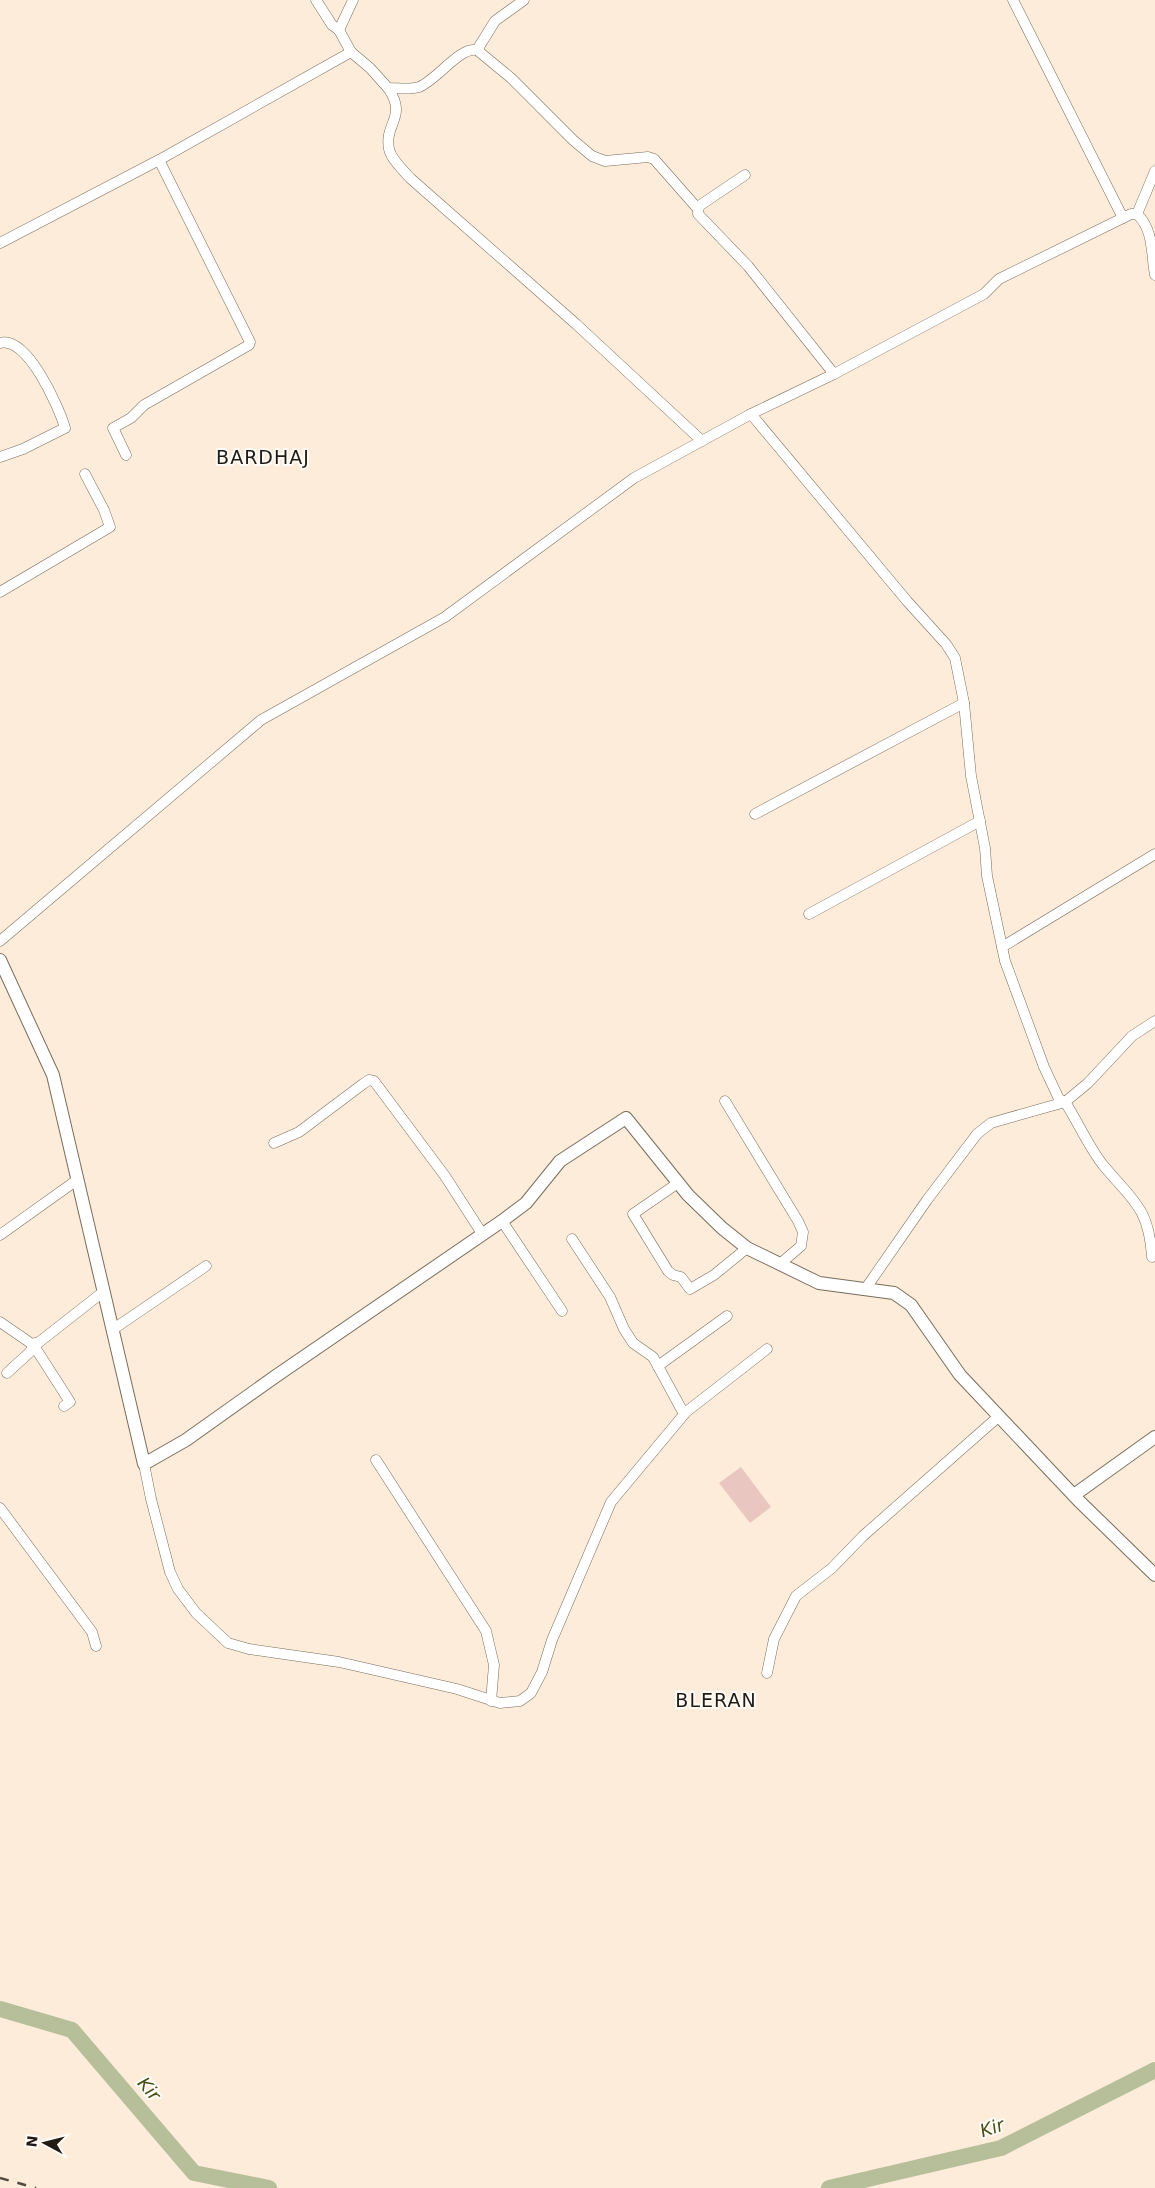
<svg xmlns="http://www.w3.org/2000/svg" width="1155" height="2188" font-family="'DejaVu Sans',sans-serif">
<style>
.green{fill:#eac6c1}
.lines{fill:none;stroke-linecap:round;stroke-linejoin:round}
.river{stroke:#b6bf9a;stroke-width:16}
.minor-casing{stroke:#796c5b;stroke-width:11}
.tertiary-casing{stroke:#796c5b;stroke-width:14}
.minor{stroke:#fff;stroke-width:10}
.tertiary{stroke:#fff;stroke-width:12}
.rail{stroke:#534b41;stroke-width:2.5;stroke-dasharray:9 9;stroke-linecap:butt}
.labels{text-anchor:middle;stroke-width:4;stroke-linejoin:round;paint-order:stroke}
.water-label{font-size:18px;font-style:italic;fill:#455017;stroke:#fffcf8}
.quarter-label{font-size:19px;letter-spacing:1px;fill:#211b14;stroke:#fffcf8}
</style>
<rect width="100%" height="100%" fill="#fcecd9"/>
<polygon class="green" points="741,1467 771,1507 750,1523 719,1483"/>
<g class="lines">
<g class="river">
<polyline points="0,2009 72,2030 194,2173 269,2188"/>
<polyline points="829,2188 1001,2148 1155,2070"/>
</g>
<defs>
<g id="minor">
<polyline points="316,0 332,25 339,30"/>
<polyline points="1013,0 1123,218"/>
<polyline points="477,50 511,78 573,140 592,156 605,161 648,157 654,159 698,209"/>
<path d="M351,52L370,68L388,88C398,88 410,90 419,87C437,80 459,47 477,50L495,21L524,0"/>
<path d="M388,88C408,117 384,123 389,149C391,159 403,170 410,178L576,324L702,441"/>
<polyline points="745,175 699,206 698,214 748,266 834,374"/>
<polyline points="1137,214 1155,171"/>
<polyline points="0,243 159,160 351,52 339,30 353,0"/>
<path d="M0,343C27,335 59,407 65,428L23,449L0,457"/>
<path d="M751,414L907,601L946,644L955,658L964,703L971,776L985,848L987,876L1005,961L1044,1067L1059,1099L1065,1102C1078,1122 1088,1146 1103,1165C1132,1200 1149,1207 1152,1257"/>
<polyline points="126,455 113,428 131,418 144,405 249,345 250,342 159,160"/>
<polyline points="0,592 110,527 104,510 85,474"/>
<polyline points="755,814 964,703"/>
<polyline points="809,914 980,821"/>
<path d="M0,941L261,720L445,617L634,478L751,414L834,374L984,294L999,279L1131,214H1137C1154,230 1151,254 1155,275"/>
<polyline points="1002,947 1155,854"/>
<polyline points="725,1101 798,1221 803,1232 801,1246 781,1263"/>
<polyline points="274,1143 299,1132 363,1084 369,1080 374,1081 445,1176 483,1235"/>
<polyline points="678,1183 633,1214 668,1271 673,1275 681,1277 690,1289 714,1275 747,1248"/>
<polyline points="502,1221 562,1311"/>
<polyline points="0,1235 77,1180"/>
<polyline points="572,1239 610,1297 624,1329 633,1343 653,1357 684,1414"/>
<polyline points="866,1288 927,1200 977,1134 991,1123 1065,1102 1088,1083 1132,1036 1155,1021"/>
<polyline points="0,1322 32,1344 38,1343 103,1292"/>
<polyline points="112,1330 206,1266"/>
<polyline points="658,1366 727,1316"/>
<polyline points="7,1373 30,1352 35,1343 36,1349 70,1402 64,1406"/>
<polyline points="376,1460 486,1631 494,1665 491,1701"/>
<polyline points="144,1464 151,1499 170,1572 178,1589 196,1613 228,1643 249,1649 339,1662 457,1689 500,1703 520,1701 531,1693 542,1672 552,1640 611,1502 686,1412 767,1349"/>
<polyline points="0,1508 92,1632 96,1646"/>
<polyline points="767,1673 774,1639 796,1596 832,1568 863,1536 998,1417"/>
</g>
<g id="tertiary">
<polyline points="0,960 53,1075 144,1464 186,1440 276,1376 502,1221 526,1203 560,1161 626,1118 688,1195 722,1228 747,1248 819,1283 894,1293 911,1305 960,1375 1079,1501 1155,1575"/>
<polyline points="1074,1495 1155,1437"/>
</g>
</defs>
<use href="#minor" class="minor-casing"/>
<use href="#tertiary" class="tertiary-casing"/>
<use href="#minor" class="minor"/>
<use href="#tertiary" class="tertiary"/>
<polyline class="rail" points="0,2178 36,2188"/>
</g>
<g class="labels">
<g class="water-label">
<text transform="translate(149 2089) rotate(49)" y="6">Kir</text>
<text transform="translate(992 2128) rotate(-19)" y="6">Kir</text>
</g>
<g class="quarter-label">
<text x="263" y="464">BARDHAJ</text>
<text x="716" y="1707">BLERAN</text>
</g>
</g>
<g transform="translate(45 2143) rotate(277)" stroke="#fffcf8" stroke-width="4" paint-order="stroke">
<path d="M0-4L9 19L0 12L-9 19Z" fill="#211b14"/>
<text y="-8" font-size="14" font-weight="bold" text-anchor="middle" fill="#211b14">N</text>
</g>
</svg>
